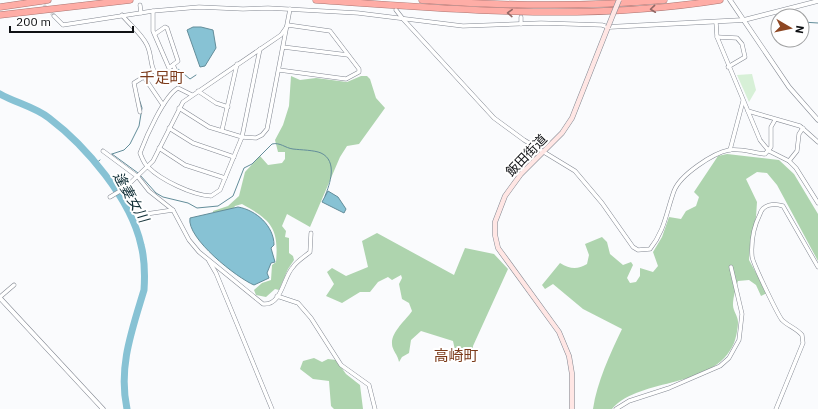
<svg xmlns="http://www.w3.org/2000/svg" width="818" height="409" font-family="'IBM Plex Sans','Noto Sans JP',sans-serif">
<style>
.green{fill:#d7f0d7}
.forest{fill:#aed4ae}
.water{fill:#87c2d4;stroke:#638d9a}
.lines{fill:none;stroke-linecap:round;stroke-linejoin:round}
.stream{stroke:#638d9a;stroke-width:1}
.river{stroke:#87c2d4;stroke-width:7}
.minor-tunnel{stroke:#d7d8da;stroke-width:3.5;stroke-dasharray:3.5 2;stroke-linecap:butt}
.minor-casing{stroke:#838892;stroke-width:4.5}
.tertiary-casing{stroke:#838892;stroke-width:5}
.secondary-casing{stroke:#838892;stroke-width:5.5}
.motorway-casing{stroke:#aa7673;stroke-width:7}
.minor{stroke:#fff;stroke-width:3.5}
.tertiary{stroke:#fff;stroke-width:4}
.secondary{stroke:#ffe6e4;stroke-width:4.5}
.motorway{stroke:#feada6;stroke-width:6}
.secondary-bridge-casing{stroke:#838892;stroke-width:5.5;stroke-linecap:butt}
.secondary-bridge{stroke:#ffe6e4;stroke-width:4.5}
.oneway{stroke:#926764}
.labels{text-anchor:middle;stroke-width:4;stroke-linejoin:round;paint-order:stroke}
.street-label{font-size:13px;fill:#0f1114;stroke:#fff}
.water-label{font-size:14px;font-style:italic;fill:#112f37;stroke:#fff}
.quarter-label{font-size:15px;fill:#7b3a1a;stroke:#fff}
</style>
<rect width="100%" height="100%" fill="#fafbfd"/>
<polygon class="green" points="752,74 756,90 749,102 737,75"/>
<g class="forest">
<path d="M291,76L300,80L316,78L347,82L361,76H367L370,79L376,98L385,108L359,144L347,146L340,157L310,227L287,214L282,226L286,231L285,237L289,238V253L293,256L294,260L288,269L279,290L275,289L266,297L256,295L254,290L262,283L271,280L272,265L276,262C279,228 271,220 242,204L235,206L229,215L213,212V211L228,206L239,196L245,172L260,156L268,165L282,163L285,159V152H278L275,140L283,125L289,106Z"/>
<path d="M727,154L779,160L794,174L818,214V261L777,185L767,173L757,172L746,179L757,202L756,217L750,245L749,260L767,293L761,296L756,285L749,280L738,281C736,288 733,297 733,305C733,311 738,316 738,322C738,328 736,338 734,343C714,390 641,376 612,409H593C597,382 610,354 622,329L583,309L553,284L545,289L542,285L560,263C570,269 577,270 587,264L589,255L585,244L602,237L607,242L610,254L623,265L631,262L633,265L627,278L630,283L636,282L640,276V268L653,272L658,266L653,252L662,237L669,217L681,219L686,211L696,206L699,197L694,192L718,156Z"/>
<path d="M377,233L454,275L465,248L494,254L508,269L473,346V356L457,359L453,341L421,331L411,340L409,353L402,357L399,362C398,355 392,350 392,344C391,332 406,320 412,311L409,303L402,299L399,284L402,278L401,275L392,280L388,277L378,282L370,292H360L342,303L326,296L334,284L327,272L332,268L346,276L368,267L362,241Z"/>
<polygon points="314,358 322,362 328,359 336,360 346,374 360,385 363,409 334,409 331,406 329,381 313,379 300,369 303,361"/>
</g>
<g class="water">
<polygon points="193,27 201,27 213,30 216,48 205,66 200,67 187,30"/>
<polygon points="328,191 338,197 346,209 344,213 322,202"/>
<path d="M238,207C256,210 274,226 274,245L271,248L275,262L271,263L267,273L269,278L254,285C237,278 186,238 190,218Z"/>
</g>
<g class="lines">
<g class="stream">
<polyline points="802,22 818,23"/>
<polyline points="171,75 178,69 190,79 196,75"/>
<polyline points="148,76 153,75 163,81"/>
<polyline points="112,154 138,173"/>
<polyline points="112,154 124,150 130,144 139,126 142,108 137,92"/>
<polyline points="95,164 100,160"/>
<path d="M140,175L156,193L163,197L188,203L197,208L218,206L233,196L244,168L252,164L272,144C280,142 285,148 293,149C301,150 314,150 321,153C338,161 330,184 325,196"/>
</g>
<path class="river" d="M0,94C16,103 35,107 49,118C86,146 131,199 141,245C145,260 145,275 144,290C132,330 118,367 127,409"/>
<polyline class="minor-tunnel" points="40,1 54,16"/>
<defs>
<g id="minor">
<polyline points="140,5 141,13"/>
<path d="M396,10L403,19L494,118L524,140L575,171L602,203L633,247L638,250L650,249C665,230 666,213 674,191C680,175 713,153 729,150C740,148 754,153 765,154L771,147V127L775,120"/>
<polyline points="153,11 153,31 169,68 178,61 167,28 165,27 155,34"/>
<path d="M122,15C129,24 142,34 147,45C154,60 147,70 164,80L175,69L173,65"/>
<polyline points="54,16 63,25 153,11 199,7 243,9 268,8 358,13 463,26 541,23 602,25 608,27"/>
<polyline points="716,22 717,37 760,140 769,151 789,161 796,168 818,203"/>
<polyline points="521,24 521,17"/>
<polyline points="717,37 737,38 742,44 745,57 728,67"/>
<polyline points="283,47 348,55"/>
<polyline points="279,70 346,79 359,72 359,69 330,31 288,25"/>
<polyline points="144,77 163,105"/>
<polyline points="198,91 216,103 228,107"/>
<path d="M192,95L178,88C164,96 146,137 140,153C142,158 144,164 148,167C161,180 192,195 211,196L220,190L242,137L260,49"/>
<polyline points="179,108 209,127 242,137 256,138 262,135 267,129 290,9"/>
<polyline points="748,111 800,126 818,142"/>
<polyline points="140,112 134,83 153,71"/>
<polyline points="169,128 193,143 234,157"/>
<polyline points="222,130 237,64"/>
<polyline points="159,148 185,165 225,178"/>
<polyline points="730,150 743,101"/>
<path d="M103,151L138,177L149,191L173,210L189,240L199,252L263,304C282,306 283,277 293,267C297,261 304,257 310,252L311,233"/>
<polyline points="789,161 797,151 799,134 803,128"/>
<polyline points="110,197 125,188 153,161 183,102 281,35 288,25"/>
<polyline points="139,215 173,210"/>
<polyline points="209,261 216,273 272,409"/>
<polyline points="277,296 298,303 311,318 341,365 369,385 375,409"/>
<polyline points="0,297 14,285"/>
<polyline points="616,409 629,401 669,388 720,366 729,358 739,340 742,314 731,267"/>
<path d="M776,409L803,343L802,335C796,328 788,326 782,320C778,315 752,262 752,256C751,242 754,226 760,214C763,204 774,203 783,206L818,267"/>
</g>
<g id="tertiary">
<polyline points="730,0 789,87 818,120"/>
<polyline points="608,27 744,20 818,1"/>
<polyline points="0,298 103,409"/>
</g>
<polyline id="secondary" points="572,409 572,374 569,356 559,332 498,248 495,235 495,222 505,196 521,174 562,133 572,118 608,27"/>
<g id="motorway">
<path d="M316,0C454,9 582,22 720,0"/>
<path d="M422,0C502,6 583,7 664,0"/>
<polyline points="0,7 48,0"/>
<polyline points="0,15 130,0"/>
</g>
</defs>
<use href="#minor" class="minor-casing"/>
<use href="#tertiary" class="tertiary-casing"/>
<use href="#secondary" class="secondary-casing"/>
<use href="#motorway" class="motorway-casing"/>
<use href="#minor" class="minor"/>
<use href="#tertiary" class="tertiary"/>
<use href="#secondary" class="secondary"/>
<use href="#motorway" class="motorway"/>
<defs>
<polyline id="secondary-bridge" points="608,27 619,0"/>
</defs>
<use href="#secondary-bridge" class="secondary-bridge-casing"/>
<use href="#secondary-bridge" class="secondary-bridge"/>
</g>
<defs><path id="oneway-chevron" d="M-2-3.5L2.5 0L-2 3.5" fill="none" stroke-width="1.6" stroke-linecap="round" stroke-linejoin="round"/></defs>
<g class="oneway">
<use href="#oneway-chevron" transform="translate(653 9) rotate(174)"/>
<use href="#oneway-chevron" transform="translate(510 13) rotate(-178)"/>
</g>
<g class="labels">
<g class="street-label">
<text transform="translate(526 155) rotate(-46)" y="5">飯田街道</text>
</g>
<g class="water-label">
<text transform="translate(131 197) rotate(60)" y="5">逢妻女川</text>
</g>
<g class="quarter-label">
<text x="162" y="83">千足町</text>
<text x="456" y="361">高崎町</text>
</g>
</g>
<g transform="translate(790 28) rotate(99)"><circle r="19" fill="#ffffff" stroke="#9fa0a1"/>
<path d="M0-3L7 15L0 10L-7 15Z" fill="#8d4622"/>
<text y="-6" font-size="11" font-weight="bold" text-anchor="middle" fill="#0f1114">N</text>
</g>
<path d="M10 26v6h123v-6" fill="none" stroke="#0f1114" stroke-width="2"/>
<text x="16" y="26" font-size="12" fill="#0f1114" stroke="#ffffff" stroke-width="3" paint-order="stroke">200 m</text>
</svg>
